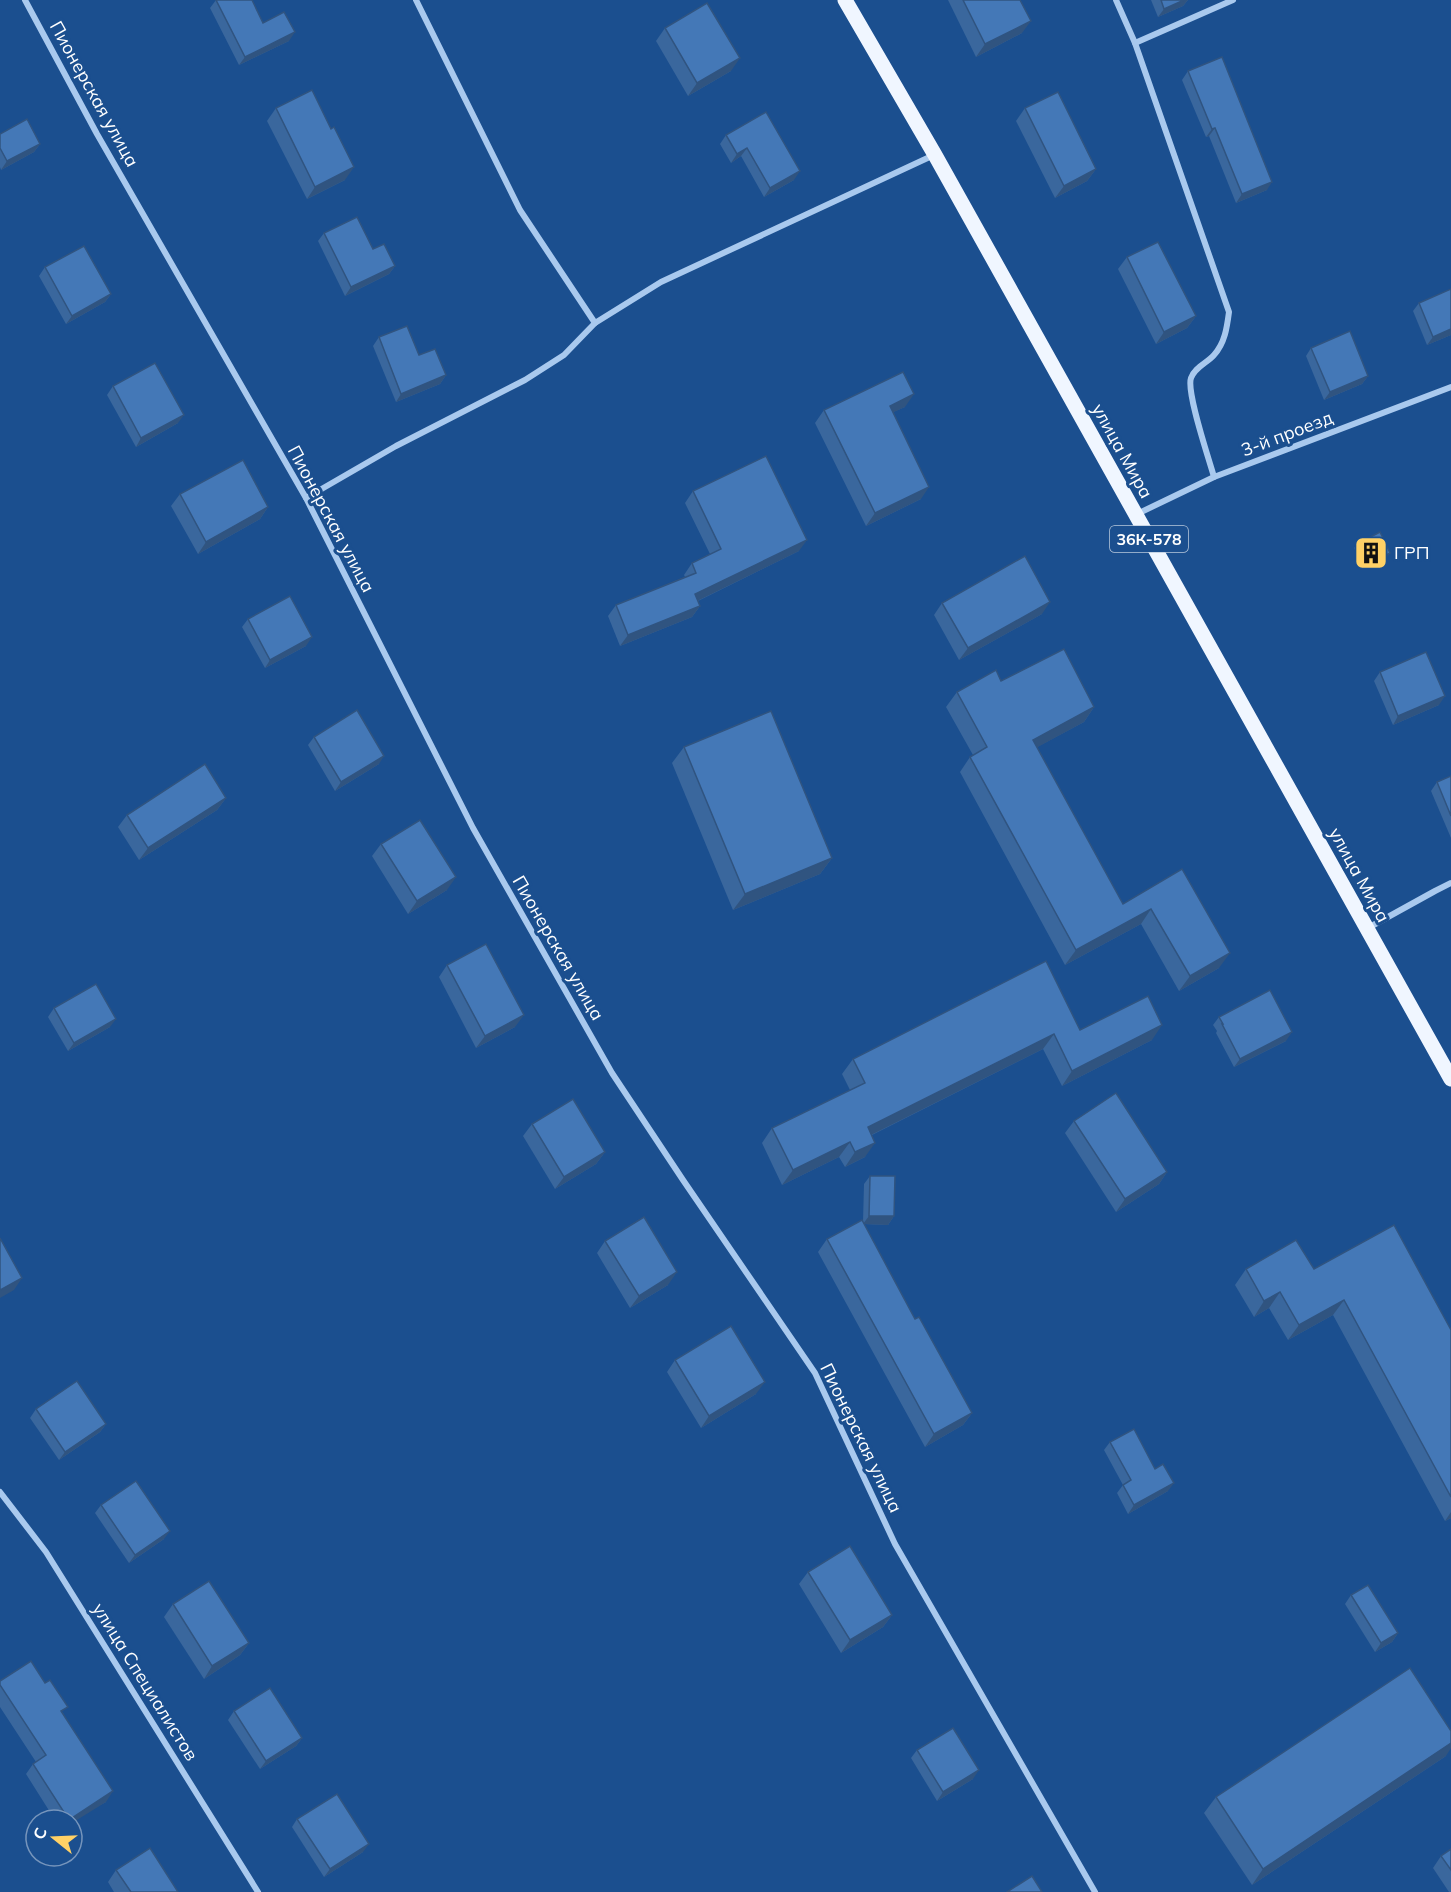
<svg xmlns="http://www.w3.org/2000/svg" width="1451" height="1892" font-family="Mulish,sans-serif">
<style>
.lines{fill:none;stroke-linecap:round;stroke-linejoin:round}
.street{stroke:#a9c9ee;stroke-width:6}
.primary{stroke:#f0f6ff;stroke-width:15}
.wall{fill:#3a679d}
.shaded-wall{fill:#305480}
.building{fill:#4478b7;stroke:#305480;stroke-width:1.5}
.labels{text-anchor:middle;stroke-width:6;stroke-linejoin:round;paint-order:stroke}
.shield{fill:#1b4f8f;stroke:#bbcadd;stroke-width:1.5}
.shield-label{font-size:16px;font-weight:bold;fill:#fff}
.street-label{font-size:18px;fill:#fff;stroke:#1b4f8f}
.poi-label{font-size:18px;fill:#fff;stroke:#1b4f8f;text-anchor:start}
</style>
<rect width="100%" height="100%" fill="#1b4f8f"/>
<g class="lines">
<g class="street">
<polyline points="25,0 97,134 306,498 473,828 612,1073 683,1180 815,1373 895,1544 1095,1892"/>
<polyline points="416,0 520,210 595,323"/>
<path d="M1116,0L1135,43L1229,312C1227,327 1225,343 1214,355C1207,363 1195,367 1191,378C1186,392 1209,459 1214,477"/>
<polyline points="1135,43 1233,0"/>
<polyline points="306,498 396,446 525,380 564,355 595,323 661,282 934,155"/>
<polyline points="1137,514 1214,477 1451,387"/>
<polyline points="1368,928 1435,891 1451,883"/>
<polyline points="0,1492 46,1552 258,1892"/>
</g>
<polyline class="primary" points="845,0 935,155 1451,1079"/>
</g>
<g class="wall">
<polygon points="216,0 252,0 263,23 289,41 239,65 210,8"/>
<polygon points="948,0 1020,0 1022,33 976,57"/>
<polygon points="1151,0 1188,0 1183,6 1158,17"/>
<polygon points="665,28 731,71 688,96 656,41"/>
<polygon points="1188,71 1267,190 1236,203 1209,136 1206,137 1182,80"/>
<polygon points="276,108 345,180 307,199 267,121"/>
<polygon points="1025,108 1096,169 1087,181 1055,198 1016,121"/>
<polygon points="766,112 794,180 764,197 741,156 731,163 720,144 726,135"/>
<polygon points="0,134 40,144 34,152 1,170 0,167"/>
<polygon points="324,233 373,249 395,266 389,274 345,296 318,241"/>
<polygon points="1127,257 1196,316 1187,328 1156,344 1118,269"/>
<polygon points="45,267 111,294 105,302 66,324 39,276"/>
<polygon points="1419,303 1451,335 1427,345 1413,311"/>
<polygon points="379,337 419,355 446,375 440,384 396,402 373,346"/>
<polygon points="1311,348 1368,376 1362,384 1324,400 1306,356"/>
<polygon points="113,386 178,423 136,447 107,395"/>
<polygon points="905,407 893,412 921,499 866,526 815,423 824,410"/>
<polygon points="693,491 799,551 698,601 700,606 692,617 620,646 608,616 616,605 685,577 684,575 692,563 710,554 685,503"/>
<polygon points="180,494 268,507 260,519 198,554 171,506"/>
<polygon points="1357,544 1387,557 1364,569 1354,548"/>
<polygon points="942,603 1042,614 959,660 934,615"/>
<polygon points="248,619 306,646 265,668 242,627"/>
<polygon points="1380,672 1439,705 1393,725 1374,681"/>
<polygon points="1001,681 1094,707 1084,722 1037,747 1123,904 1182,869 1219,968 1179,991 1141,924 1065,965 960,772 970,757 973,755 946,707 957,692"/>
<polygon points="314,737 379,764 335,791 308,745"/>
<polygon points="684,747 832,858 820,874 733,910 672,763"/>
<polygon points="1451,776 1451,838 1431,791 1437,782"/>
<polygon points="226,798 217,810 139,860 118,827 127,815"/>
<polygon points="381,844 447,890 408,914 372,856"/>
<polygon points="447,965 515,1027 476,1048 439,977"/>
<polygon points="54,1008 110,1027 68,1051 48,1017"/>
<polygon points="1219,1017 1286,1041 1234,1067 1216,1033 1217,1031 1213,1025"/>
<polygon points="1080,1030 1152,1040 1062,1086 1043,1049 872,1135 865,1157 845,1167 839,1157 782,1185 762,1143 772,1128 850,1090 842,1074 853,1059"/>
<polygon points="1074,1121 1167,1172 1159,1184 1116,1212 1065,1133"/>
<polygon points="532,1124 605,1152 596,1164 555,1189 523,1136"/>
<polygon points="870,1176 894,1216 888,1225 864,1224 915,1319 972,1413 963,1425 925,1447 818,1252 827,1239 863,1222 864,1184"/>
<polygon points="605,1241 668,1285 630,1308 597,1253"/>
<polygon points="1246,1269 1314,1269 1451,1330 1451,1518 1445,1521 1333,1315 1288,1340 1269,1308 1254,1317 1235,1285"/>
<polygon points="675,1360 756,1394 701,1428 667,1372"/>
<polygon points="36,1409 106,1424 100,1432 59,1460 30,1418"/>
<polygon points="1110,1442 1168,1491 1128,1514 1117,1493 1123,1485 1104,1450"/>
<polygon points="101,1505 164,1539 129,1563 95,1513"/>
<polygon points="808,1572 892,1615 883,1627 841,1653 799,1584"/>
<polygon points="1351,1595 1398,1633 1392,1642 1375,1652 1345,1604"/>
<polygon points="173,1604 249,1643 240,1655 204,1679 164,1617"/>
<polygon points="0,1681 63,1713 106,1802 72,1820 55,1820 26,1774 33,1764 36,1762 0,1707"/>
<polygon points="234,1711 302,1738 296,1746 260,1769 228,1720"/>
<polygon points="917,1750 973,1779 937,1801 911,1758"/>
<polygon points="1446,1756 1252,1885 1204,1813 1216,1797"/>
<polygon points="297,1819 363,1852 324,1877 292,1827"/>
<polygon points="1451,1849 1451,1892 1449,1892 1433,1868 1441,1856"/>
<polygon points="116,1870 178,1892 114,1892 108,1882"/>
</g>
<g class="shaded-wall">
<polygon points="1184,0 1188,0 1183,6 1158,17 1164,9"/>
<polygon points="1031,21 1022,33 976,57 985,44"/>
<polygon points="295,32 289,41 239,65 245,57"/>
<polygon points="740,58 731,71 688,96 697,83"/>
<polygon points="1215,128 1209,136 1206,137 1212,129"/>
<polygon points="40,144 34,152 1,170 7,161"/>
<polygon points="747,148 741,156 731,163 737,154"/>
<polygon points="354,167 345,180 307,199 315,187"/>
<polygon points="1096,169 1087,181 1055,198 1064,186"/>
<polygon points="800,171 794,180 764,197 770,188"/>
<polygon points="1272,182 1267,190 1236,203 1242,194"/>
<polygon points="395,266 389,274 345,296 351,287"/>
<polygon points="111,294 105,302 66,324 72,316"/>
<polygon points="1196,316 1187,328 1156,344 1164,332"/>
<polygon points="1451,329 1451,335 1427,345 1433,337"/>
<polygon points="446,375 440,384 396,402 401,394"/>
<polygon points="1368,376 1362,384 1324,400 1330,392"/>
<polygon points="914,394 905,407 881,418 890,406"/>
<polygon points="184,415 178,423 136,447 141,438"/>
<polygon points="929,487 921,499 866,526 875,513"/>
<polygon points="268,507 260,519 198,554 206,542"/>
<polygon points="807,540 799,551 687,606 695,594"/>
<polygon points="1390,553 1387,557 1364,569 1367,565"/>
<polygon points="1050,602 1042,614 959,660 968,648"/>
<polygon points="700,606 692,617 620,646 628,635"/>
<polygon points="312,637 306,646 265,668 270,660"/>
<polygon points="1445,696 1439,705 1393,725 1398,716"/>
<polygon points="1094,707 1084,722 1023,755 1033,740"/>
<polygon points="384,756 379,764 335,791 341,782"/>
<polygon points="226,798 217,810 139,860 148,848"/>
<polygon points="832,858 820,874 733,910 745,894"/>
<polygon points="456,877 447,890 408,914 417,901"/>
<polygon points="1151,909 1141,924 1065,965 1076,950"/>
<polygon points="1230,953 1219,968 1179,991 1190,976"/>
<polygon points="524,1015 515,1027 476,1048 485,1036"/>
<polygon points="116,1019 110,1027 68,1051 74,1043"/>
<polygon points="1162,1025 1152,1040 1062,1086 1072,1071"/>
<polygon points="1292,1032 1286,1041 1234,1067 1240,1059"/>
<polygon points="1054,1034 1043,1049 857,1142 868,1127"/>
<polygon points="850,1142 839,1157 782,1185 793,1170"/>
<polygon points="875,1143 865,1157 845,1167 855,1152"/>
<polygon points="605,1152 596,1164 555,1189 564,1177"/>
<polygon points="1167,1172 1159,1184 1116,1212 1125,1199"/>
<polygon points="869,1216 894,1216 888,1225 863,1224"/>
<polygon points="677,1272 668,1285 630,1308 639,1296"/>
<polygon points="22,1278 14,1290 0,1298 0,1290"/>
<polygon points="1280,1292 1269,1308 1254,1317 1264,1301"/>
<polygon points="1344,1300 1333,1315 1288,1340 1299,1325"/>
<polygon points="765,1382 756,1394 701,1428 709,1416"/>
<polygon points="972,1413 963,1425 925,1447 934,1434"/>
<polygon points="106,1424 100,1432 59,1460 65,1452"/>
<polygon points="1174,1483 1168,1491 1128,1514 1134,1505"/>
<polygon points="1451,1512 1451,1518 1445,1521"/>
<polygon points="170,1531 164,1539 129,1563 135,1555"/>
<polygon points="892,1615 883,1627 841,1653 850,1640"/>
<polygon points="1398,1633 1392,1642 1375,1652 1381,1643"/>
<polygon points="249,1643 240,1655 204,1679 212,1666"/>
<polygon points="302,1738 296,1746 260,1769 266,1761"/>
<polygon points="1451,1743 1451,1748 1446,1756 1252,1885 1263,1869"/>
<polygon points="979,1770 973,1779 937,1801 943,1792"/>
<polygon points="113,1791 106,1802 72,1823 72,1820 69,1820"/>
<polygon points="369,1844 363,1852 324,1877 330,1869"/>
</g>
<g class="building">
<polygon points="216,0 252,0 263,23 284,12 295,32 245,57"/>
<polygon points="963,0 1020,0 1031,21 985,44"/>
<polygon points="1161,0 1184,0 1164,9"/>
<polygon points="707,3 740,58 697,83 665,28"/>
<polygon points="1222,57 1272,182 1242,194 1215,128 1212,129 1188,71"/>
<polygon points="312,90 331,129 334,127 354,167 315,187 276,108"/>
<polygon points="1058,92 1096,169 1064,186 1025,108"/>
<polygon points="766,112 800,171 770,188 747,148 737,154 726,135"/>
<polygon points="27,119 40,144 7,161 0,148 0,134"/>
<polygon points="357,217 373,249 384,244 395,266 351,287 324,233"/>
<polygon points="1158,242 1196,316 1164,332 1127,257"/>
<polygon points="84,246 111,294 72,316 45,267"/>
<polygon points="1451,289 1451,329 1433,337 1419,303"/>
<polygon points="407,326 419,355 435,349 446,375 401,394 379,337"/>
<polygon points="1350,331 1368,376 1330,392 1311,348"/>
<polygon points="155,363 184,415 141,438 113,386"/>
<polygon points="903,372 914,394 890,406 929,487 875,513 824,410"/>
<polygon points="766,456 807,540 695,594 700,606 628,635 616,605 696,573 692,563 721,549 693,491"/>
<polygon points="243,460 268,507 206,542 180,494"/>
<polygon points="1380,532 1390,553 1367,565 1357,544"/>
<polygon points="1025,556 1050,602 968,648 942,603"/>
<polygon points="290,596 312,637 270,660 248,619"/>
<polygon points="1064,649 1094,707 1033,740 1123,904 1182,869 1230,953 1190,976 1151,909 1076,950 970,757 987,747 957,692 996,670 1001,681"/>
<polygon points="1426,652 1445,696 1398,716 1380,672"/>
<polygon points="357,710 384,756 341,782 314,737"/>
<polygon points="771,711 832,858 745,894 684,747"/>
<polygon points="205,764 226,798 148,848 127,815"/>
<polygon points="1451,776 1451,816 1437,782"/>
<polygon points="420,820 456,877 417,901 381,844"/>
<polygon points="486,944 524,1015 485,1036 447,965"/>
<polygon points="1046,961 1080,1030 1148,996 1162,1025 1072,1071 1054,1034 868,1127 875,1143 855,1152 850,1142 793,1170 772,1128 865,1083 853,1059"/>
<polygon points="96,984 116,1019 74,1043 54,1008"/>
<polygon points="1270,990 1292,1032 1240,1059 1222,1024 1223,1024 1219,1017"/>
<polygon points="1116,1093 1167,1172 1125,1199 1074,1121"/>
<polygon points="573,1099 605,1152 564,1177 532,1124"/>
<polygon points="870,1176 895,1176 894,1216 869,1216"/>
<polygon points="644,1217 677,1272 639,1296 605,1241"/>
<polygon points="862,1220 915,1319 919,1317 972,1413 934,1434 827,1239"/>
<polygon points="1394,1225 1451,1330 1451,1497 1344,1300 1299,1325 1280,1292 1264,1301 1246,1269 1296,1240 1314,1269"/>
<polygon points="0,1238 22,1278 0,1290"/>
<polygon points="731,1326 765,1382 709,1416 675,1360"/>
<polygon points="77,1381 106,1424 65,1452 36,1409"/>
<polygon points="1134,1429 1155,1469 1163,1464 1174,1483 1134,1505 1123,1485 1131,1480 1110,1442"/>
<polygon points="136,1481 170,1531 135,1555 101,1505"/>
<polygon points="850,1546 892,1615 850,1640 808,1572"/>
<polygon points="209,1581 249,1643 212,1666 173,1604"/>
<polygon points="1368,1585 1398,1633 1381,1643 1351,1595"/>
<polygon points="31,1661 45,1683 50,1680 68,1707 61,1711 113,1791 69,1820 33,1764 46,1755 0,1685 0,1681"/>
<polygon points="1410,1668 1451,1731 1451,1743 1263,1869 1216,1797"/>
<polygon points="270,1688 302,1738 266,1761 234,1711"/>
<polygon points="953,1728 979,1770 943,1792 917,1750"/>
<polygon points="337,1794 369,1844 330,1869 297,1819"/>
<polygon points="150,1848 178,1892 131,1892 116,1870"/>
<polygon points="1451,1849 1451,1870 1441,1856"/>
<polygon points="1032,1876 1042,1892 1007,1892"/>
</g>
<defs>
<symbol id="building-square" viewBox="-11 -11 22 22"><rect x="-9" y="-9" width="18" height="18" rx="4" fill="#ffd166" stroke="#1b4f8f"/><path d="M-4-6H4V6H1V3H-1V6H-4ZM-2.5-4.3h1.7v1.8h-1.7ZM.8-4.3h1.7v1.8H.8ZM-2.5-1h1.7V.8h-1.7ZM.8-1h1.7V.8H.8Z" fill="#111"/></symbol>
</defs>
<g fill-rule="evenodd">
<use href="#building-square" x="1352" y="534" width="38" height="38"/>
</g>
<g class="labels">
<rect class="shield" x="1110" y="526" width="78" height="26" rx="4.5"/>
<g class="shield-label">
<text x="1149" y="545">36К-578</text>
</g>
<g class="street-label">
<text transform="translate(94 94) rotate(61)" y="6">Пионерская улица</text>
<text transform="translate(1287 434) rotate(-21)" y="6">3-й проезд</text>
<text transform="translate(1122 451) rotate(61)" y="6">улица Мира</text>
<text transform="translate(331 519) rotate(62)" y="6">Пионерская улица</text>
<text transform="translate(1359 875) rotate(61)" y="6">улица Мира</text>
<text transform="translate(558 948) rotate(60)" y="6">Пионерская улица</text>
<text transform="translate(861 1438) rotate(64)" y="6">Пионерская улица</text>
<text transform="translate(145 1682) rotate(58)" y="6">улица Специалистов</text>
</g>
<g class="poi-label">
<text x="1394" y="559">ГРП</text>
</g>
</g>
<g transform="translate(54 1838) rotate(288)"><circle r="28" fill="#1b4f8f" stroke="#7695bc" stroke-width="1.5"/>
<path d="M0-4.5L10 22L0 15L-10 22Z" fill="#ffd166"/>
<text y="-9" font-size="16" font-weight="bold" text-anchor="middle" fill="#ffffff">С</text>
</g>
</svg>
